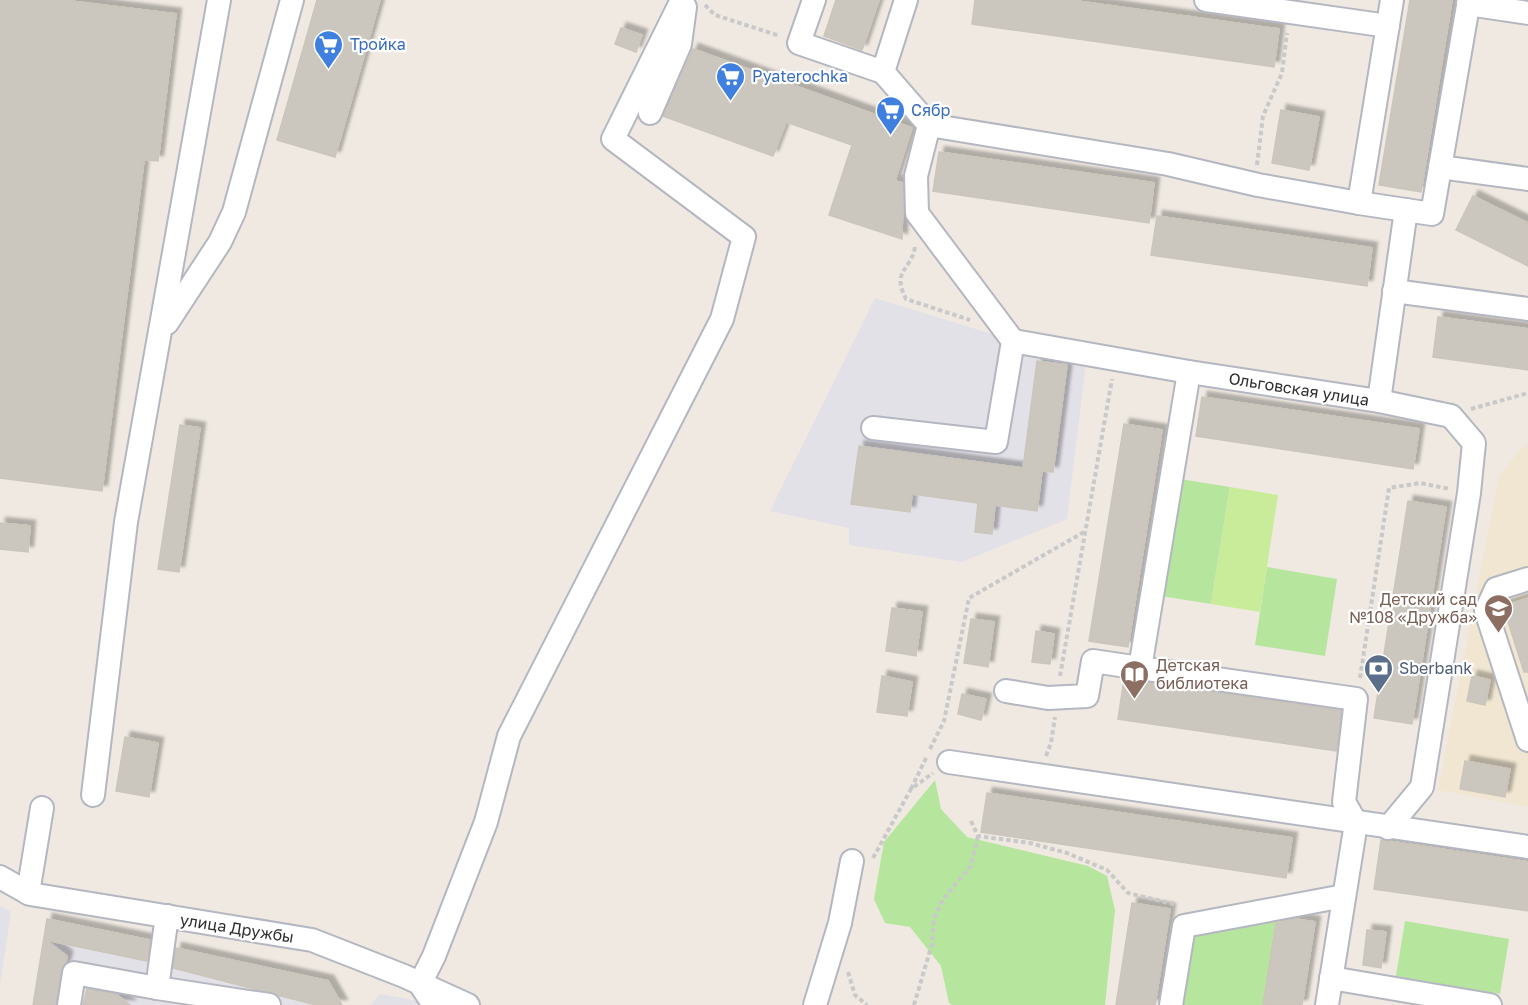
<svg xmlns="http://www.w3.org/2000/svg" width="1528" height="1005" font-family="'Golos Text',sans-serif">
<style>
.industrial{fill:#e3e1e8}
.education{fill:#f0e6d1}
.green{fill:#b6e59e}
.pitch{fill:#c9ec9a}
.building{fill:#cbc7bf;stroke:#cbc5ba;stroke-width:1.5;filter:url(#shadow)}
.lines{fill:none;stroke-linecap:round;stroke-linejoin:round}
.minor-casing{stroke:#b4b7c1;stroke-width:26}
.path{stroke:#c9c9c9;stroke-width:4;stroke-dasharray:4.5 3;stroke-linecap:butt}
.minor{stroke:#fff;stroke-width:22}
.labels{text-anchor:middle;stroke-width:4.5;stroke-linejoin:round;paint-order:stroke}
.shop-label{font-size:16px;fill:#366cbe;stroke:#fff;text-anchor:start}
.street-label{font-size:16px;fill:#2e2e2e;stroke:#fff}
.education-label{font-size:16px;fill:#785e54;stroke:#fff;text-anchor:end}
.service-label{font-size:16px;fill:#4e5e75;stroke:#fff;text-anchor:start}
</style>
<defs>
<filter id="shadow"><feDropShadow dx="5.5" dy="-5.5" stdDeviation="1.5" flood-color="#0004"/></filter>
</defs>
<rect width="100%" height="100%" fill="#efe9e1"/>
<g class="industrial">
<polygon points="875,298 1086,363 1067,519 962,562 849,545 849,528 770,511"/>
<polygon points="0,906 11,912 0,985"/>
<polygon points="47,919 328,981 338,998 334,1005 33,1005"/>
<polygon points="380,994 441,1005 371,1005"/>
</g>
<polygon class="education" points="1525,444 1528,445 1528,807 1438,790 1499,476"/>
<g class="green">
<polygon points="1180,479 1230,487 1211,604 1161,596"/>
<polygon points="1267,567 1337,579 1325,656 1255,645"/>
<polygon points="935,780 941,809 967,837 1088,866 1107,876 1115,910 1105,1005 952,1005 949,1003 941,966 910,927 885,923 874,899 884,842"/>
<polygon points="1277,916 1263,1005 1181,1005 1192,932"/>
<polygon points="1405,921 1509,939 1500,994 1396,976"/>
</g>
<polygon class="pitch" points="1230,487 1278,495 1260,612 1211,604"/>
<g class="building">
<polygon points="0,0 62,0 176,14 158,161 144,160 102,491 0,478"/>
<polygon points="317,0 380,0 335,157 277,140"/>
<polygon points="836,0 879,0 862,50 824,36"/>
<polygon points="975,0 1070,0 1279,29 1274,67 972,24"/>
<polygon points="1410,0 1452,0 1421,192 1379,185"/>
<polygon points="621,28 642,35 636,52 615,44"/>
<polygon points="693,49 912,128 895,181 903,183 902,239 829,215 852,145 786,122 773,156 663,116"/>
<polygon points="1281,110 1319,117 1309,170 1272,163"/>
<polygon points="939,152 1154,183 1149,223 933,191"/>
<polygon points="1473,196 1528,223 1528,266 1456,230"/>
<polygon points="1157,216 1372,248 1367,286 1151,255"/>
<polygon points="1438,317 1528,329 1528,370 1433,357"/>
<polygon points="1037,361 1067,365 1053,472 1042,471 1037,511 995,505 992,534 975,532 978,503 912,494 910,512 851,504 859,446 1023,468"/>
<polygon points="1202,397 1419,429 1413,469 1196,436"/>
<polygon points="1124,424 1162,430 1128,647 1089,641"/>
<polygon points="180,425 200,428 179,572 158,569"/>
<polygon points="1408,501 1446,507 1412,724 1374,718"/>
<polygon points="0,523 30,526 28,552 0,549"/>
<polygon points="1528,598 1528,672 1524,672 1503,606"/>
<polygon points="892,608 922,612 916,656 886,651"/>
<polygon points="971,619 994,622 988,667 964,663"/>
<polygon points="1036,631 1054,634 1050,664 1032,662"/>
<polygon points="882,676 912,682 907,716 877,712"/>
<polygon points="1472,676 1490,680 1485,705 1467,701"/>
<polygon points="1124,679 1341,711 1336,751 1118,719"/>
<polygon points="962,694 986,699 981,720 958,714"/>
<polygon points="125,737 158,743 149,797 116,791"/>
<polygon points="1465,761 1510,769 1505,797 1460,789"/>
<polygon points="987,793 1292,838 1286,878 981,832"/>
<polygon points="1381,840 1528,862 1528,911 1374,889"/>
<polygon points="1132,903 1170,909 1155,1005 1116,1005"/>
<polygon points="47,919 150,940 147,961 46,940 67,956 66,963 61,971 56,1005 33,1005"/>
<polygon points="1295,919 1315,922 1302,1005 1263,1005 1276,923"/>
<polygon points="1367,930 1386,932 1381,968 1363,965"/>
<polygon points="176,948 328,981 342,1005 316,1005 173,968"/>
<polygon points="87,989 116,994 130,1005 83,1005"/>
</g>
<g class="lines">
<defs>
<g id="minor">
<polyline points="814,0 799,43 883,72 906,0"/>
<polyline points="1206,0 1388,26"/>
<polyline points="1392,0 1359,203 1432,214 1469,0"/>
<polyline points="1468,4 1528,13"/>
<polyline points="650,113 680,44 685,7"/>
<polyline points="929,125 1168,164 1258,185 1359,203"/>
<polyline points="1440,167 1528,179"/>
<polyline points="1394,291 1528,309"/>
<polyline points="167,323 220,242 234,212 292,0"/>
<polyline points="1013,341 1189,372 1379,401 1406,210"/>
<polyline points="1189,372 1140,668 1356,699 1344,802 1356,823 1327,1005"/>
<polyline points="1379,401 1451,416 1474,443 1469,493 1422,787 1388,828"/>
<polyline points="873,428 996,442 1013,341 917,213 916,176 929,125 883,72"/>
<polyline points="1528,579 1496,589 1486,611 1528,740"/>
<polyline points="1006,691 1048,698 1087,696 1093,661 1140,668"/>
<polyline points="949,762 1528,847"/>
<polyline points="93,795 126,522 219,0"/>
<polyline points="0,877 30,894 312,940 404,976 468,1005"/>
<polyline points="28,893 42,808"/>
<polyline points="1331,978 1490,1005"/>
<polyline points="157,988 269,1005"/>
<polyline points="69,1005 74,973 157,988 167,916"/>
<polyline points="434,1005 420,984 434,956 486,822 509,736 722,319 744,237 613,139 682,0"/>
<polyline points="815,1005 840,923 852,861"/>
<polyline points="1171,1005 1184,926 1344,896"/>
</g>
</defs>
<use href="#minor" class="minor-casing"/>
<g class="path">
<polyline points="705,5 715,15 780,36"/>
<polyline points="1257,165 1263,116 1282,73 1287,33"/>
<path d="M915,247C911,271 891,270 906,299L970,320"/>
<polyline points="1471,409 1528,393"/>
<polyline points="1060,676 1112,379"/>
<polyline points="1360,678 1389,488 1420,483 1450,489"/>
<polyline points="930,749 944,721 969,598 1084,532"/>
<polyline points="1046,756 1051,743 1055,717"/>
<polyline points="911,789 927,756"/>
<polyline points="971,821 978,836 1030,843 1067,853 1107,870 1128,893 1177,905"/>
<polyline points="873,858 911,789 933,773"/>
<polyline points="848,972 855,995 867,1005"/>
<polyline points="914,1005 932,944 934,917 944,898 971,866 978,836"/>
</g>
<use href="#minor" class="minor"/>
</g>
<defs>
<symbol id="supermarket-pin" viewBox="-11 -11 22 30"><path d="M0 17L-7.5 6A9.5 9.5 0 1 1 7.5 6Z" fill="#3f7fe0" stroke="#fff"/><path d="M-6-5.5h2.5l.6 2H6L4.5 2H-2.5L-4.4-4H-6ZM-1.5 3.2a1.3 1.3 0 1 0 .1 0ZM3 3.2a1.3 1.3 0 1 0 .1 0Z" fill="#fff"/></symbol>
<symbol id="school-pin" viewBox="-11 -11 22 30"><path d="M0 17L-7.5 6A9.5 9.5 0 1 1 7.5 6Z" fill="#8d6e63" stroke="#fff"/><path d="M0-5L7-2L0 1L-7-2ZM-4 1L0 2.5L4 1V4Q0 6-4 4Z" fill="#fff"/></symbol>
<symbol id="bank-pin" viewBox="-11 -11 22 30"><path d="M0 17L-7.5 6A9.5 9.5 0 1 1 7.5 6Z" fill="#5c6f8a" stroke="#fff"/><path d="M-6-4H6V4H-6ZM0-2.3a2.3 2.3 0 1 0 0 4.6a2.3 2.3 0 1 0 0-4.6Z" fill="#fff"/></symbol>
<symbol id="library-pin" viewBox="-11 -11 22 30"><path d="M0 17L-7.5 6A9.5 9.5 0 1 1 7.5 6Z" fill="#8d6e63" stroke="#fff"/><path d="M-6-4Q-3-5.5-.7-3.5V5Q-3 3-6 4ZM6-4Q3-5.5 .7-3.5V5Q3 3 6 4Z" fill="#fff"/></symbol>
</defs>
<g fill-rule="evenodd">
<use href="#supermarket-pin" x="312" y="28" width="33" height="45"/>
<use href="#supermarket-pin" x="714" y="60" width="33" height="45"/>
<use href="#supermarket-pin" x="874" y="94" width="33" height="45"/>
<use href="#school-pin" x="1482" y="592" width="33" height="45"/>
<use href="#bank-pin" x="1362" y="652" width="33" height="45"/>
<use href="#library-pin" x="1118" y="658" width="33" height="45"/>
</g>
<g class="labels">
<g class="shop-label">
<text x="350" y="50">Тройка</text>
<text x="752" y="82">Pyaterochka</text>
<text x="911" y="116">Сябр</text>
</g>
<g class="street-label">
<text transform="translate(1299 389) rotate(9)" y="6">Ольговская улица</text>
<text transform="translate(237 928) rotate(9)" y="6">улица Дружбы</text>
</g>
<g class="education-label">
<text x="1477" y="605">Детский сад<tspan x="1477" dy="18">№108 «Дружба»</tspan></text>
<text x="1156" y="671" text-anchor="start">Детская<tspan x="1156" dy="18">библиотека</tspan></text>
</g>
<g class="service-label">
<text x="1399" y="674">Sberbank</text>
</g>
</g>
</svg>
